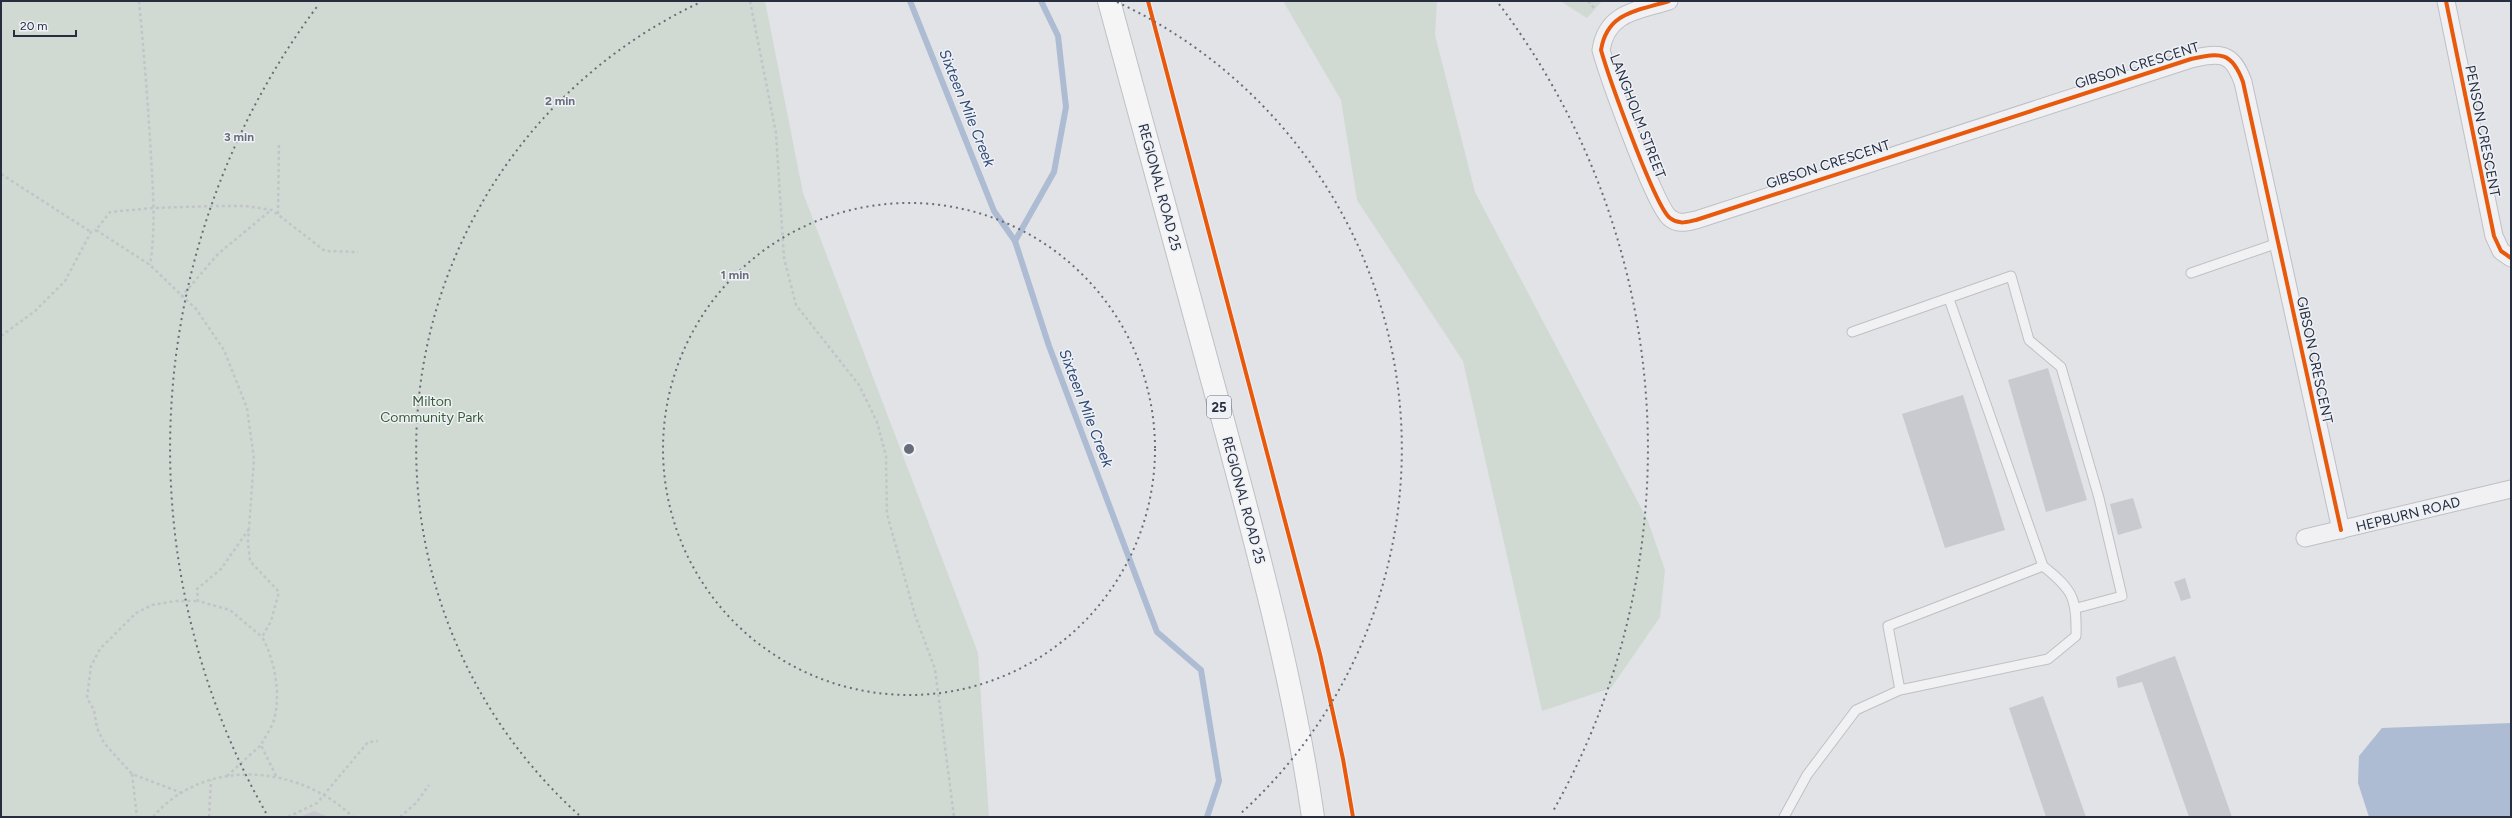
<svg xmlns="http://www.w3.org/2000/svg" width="2512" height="818" font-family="Figtree,sans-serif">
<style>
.green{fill:#d0dad2}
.water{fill:#aebcd3}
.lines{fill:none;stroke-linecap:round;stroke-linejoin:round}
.stream{stroke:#aebcd3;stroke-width:6}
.building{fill:#c8cacf}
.lane-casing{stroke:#bec0c4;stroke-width:11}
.street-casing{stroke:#bec0c4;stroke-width:19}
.primary-casing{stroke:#bdc0c5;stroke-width:24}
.path{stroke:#c3c4ca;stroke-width:2.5;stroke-dasharray:3 3;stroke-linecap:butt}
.lane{stroke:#f1f1f3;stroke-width:9}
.street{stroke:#f1f1f3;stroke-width:17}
.primary{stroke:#f5f5f6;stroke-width:22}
.cycleway-casing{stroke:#eef1f6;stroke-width:6}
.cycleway{stroke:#e8590c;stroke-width:4}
.ring{fill:none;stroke:#686d7a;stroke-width:2;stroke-dasharray:2 4}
.labels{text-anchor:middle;stroke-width:3;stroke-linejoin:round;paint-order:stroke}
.shield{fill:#eef1f6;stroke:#636877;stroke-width:1}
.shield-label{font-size:13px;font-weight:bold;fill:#272e40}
.street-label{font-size:14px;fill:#272e40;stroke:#eef1f6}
.park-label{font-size:14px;fill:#385c34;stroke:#eef1f6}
.water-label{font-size:15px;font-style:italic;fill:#304975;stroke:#eef1f6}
.centre{fill:#686d7a;stroke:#eef1f6;stroke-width:2}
.ring-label{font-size:12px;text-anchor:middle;font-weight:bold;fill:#686d7a;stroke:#eef1f6;stroke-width:3;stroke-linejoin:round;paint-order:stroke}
</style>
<rect width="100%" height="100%" fill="#e1e3e7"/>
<g class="green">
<polygon points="1,1 765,1 803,193 978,653 989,817 1,817"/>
<polygon points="1283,1 1437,1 1435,35 1475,192 1648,521 1665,570 1660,617 1611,688 1542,711 1463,361 1357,200 1341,100"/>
<polygon points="1560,1 1602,1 1587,18"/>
</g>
<polygon class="water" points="2511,723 2511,817 2369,817 2358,783 2359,756 2382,728"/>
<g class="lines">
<g class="stream">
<polyline points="910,1 994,211 1015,241 1049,346 1157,632 1201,670 1219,781 1207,817"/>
<polyline points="1015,241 1054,172 1066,107 1058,36 1041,1"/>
</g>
</g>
<g class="building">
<polygon points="2048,368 2087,500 2046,512 2008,380"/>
<polygon points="1963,395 2005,530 1945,548 1902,414"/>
<polygon points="2133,498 2142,528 2118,535 2110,504"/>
<polygon points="2185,578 2191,598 2181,601 2174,582"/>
<polygon points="2175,656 2232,817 2189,817 2142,682 2118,688 2116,677"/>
<polygon points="2043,696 2086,817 2046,817 2009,708"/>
<polygon points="314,811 329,817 300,817"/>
</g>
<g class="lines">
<defs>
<g id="lane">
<polyline points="2191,273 2278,243"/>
<polyline points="1949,299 2043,566"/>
<polyline points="1852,332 2011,276 2029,340 2061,367 2099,498 2122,596 2077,608"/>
<path d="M1784,817L1807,775L1856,710L1900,690L2048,659L2076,636C2077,598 2073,590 2043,566L1888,626L1900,690"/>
</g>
<g id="street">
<path d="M1669,1C1637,11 1607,12 1601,50C1608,75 1655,207 1670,218C1679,225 1686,222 1696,220L2191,59C2221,52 2232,52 2243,82L2341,530"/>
<polyline points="2446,1 2494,236 2501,251 2511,258"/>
<polyline points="2305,538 2511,489"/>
</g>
<path id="primary" d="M1109,1C1146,137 1183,273 1220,409C1256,544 1293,678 1313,817"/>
</defs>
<use href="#lane" class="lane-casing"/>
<use href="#street" class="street-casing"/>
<use href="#primary" class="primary-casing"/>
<g class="path">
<path d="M139,1C144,53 148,104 151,156C153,193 156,227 150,265"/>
<polyline points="750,1 776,133 784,258 796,305 859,385 877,422 886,456 887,514 915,615 935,669 954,817"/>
<polyline points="1588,1 1594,8"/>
<polyline points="1,174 91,232"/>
<polyline points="278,214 279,142"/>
<polyline points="181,297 218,254 271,210"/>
<polyline points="1,336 35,311 65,281 91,232 96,230"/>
<polyline points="249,529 221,569 197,589 198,601 230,610 262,637"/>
<polyline points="132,774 137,817"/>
<polyline points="227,776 261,745"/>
<path d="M276,776L261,745C265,737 271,729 274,720C281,694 275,660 262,637L271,621L279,592L250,561L248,542L254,459L247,408L224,350L196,309L150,265L96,230L110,212L153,208L215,206H246L272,210L325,251L358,252"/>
<polyline points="182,793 132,774 104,743 97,728 94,710 87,698 91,666 100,649 136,613 152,605 175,601 198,601"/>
<path d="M153,817C205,756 299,765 353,817"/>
<polyline points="209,817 211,780"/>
<polyline points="288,817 317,803 368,742 378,741"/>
<polyline points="400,817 416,803 429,785"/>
</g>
<use href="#lane" class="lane"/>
<use href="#street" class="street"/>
<use href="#primary" class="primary"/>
<defs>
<g id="cycleway">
<polyline points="1148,1 1320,654 1343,759 1353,817"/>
<path d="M1669,1C1637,11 1607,12 1601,50C1608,75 1655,207 1670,218C1679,225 1686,222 1696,220L2191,59C2221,52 2232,52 2243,82L2341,530"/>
<polyline points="2446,1 2494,236 2501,251 2511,258"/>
</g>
</defs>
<use href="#cycleway" class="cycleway-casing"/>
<use href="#cycleway" class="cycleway"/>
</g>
<g class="ring">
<circle cx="909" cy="449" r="246"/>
<path d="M579 815A493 493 0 0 1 701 2M1117 2A493 493 0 0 1 1239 815"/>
<path d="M266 813A739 739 0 0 1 319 4M1499 4A739 739 0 0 1 1552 813"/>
</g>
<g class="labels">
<rect class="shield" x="1207" y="396" width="24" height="22" rx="3"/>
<g class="shield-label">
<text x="1219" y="412">25</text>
</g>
<g class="street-label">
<text transform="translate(2137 65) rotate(-17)" y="5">GIBSON CRESCENT</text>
<text transform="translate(1638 116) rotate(69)" y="5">LANGHOLM STREET</text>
<text transform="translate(2483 131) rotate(79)" y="5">PENSON CRESCENT</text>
<text transform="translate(1828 164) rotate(-18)" y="5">GIBSON CRESCENT</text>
<text transform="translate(1160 187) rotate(75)" y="5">REGIONAL ROAD 25</text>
<text transform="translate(2315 360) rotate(78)" y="5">GIBSON CRESCENT</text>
<text transform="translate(1244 500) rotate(75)" y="5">REGIONAL ROAD 25</text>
<text transform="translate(2408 514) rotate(-14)" y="5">HEPBURN ROAD</text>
</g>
<g class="park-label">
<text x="432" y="406">Milton<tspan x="432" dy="16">Community Park</tspan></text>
</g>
<g class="water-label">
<text transform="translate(967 108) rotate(68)" y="5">Sixteen Mile Creek</text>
<text transform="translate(1086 408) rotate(69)" y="5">Sixteen Mile Creek</text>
</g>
</g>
<circle cx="909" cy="449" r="6" class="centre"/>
<g class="ring-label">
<text x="560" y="105">2 min</text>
<text x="239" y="141">3 min</text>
<text x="735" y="279">1 min</text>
</g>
<rect width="2512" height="818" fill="none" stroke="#272e40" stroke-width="4"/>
<path d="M14 30v6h62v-6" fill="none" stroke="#272e40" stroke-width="2"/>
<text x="20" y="30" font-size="12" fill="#272e40" stroke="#eef1f6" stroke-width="3" paint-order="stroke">20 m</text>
</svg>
